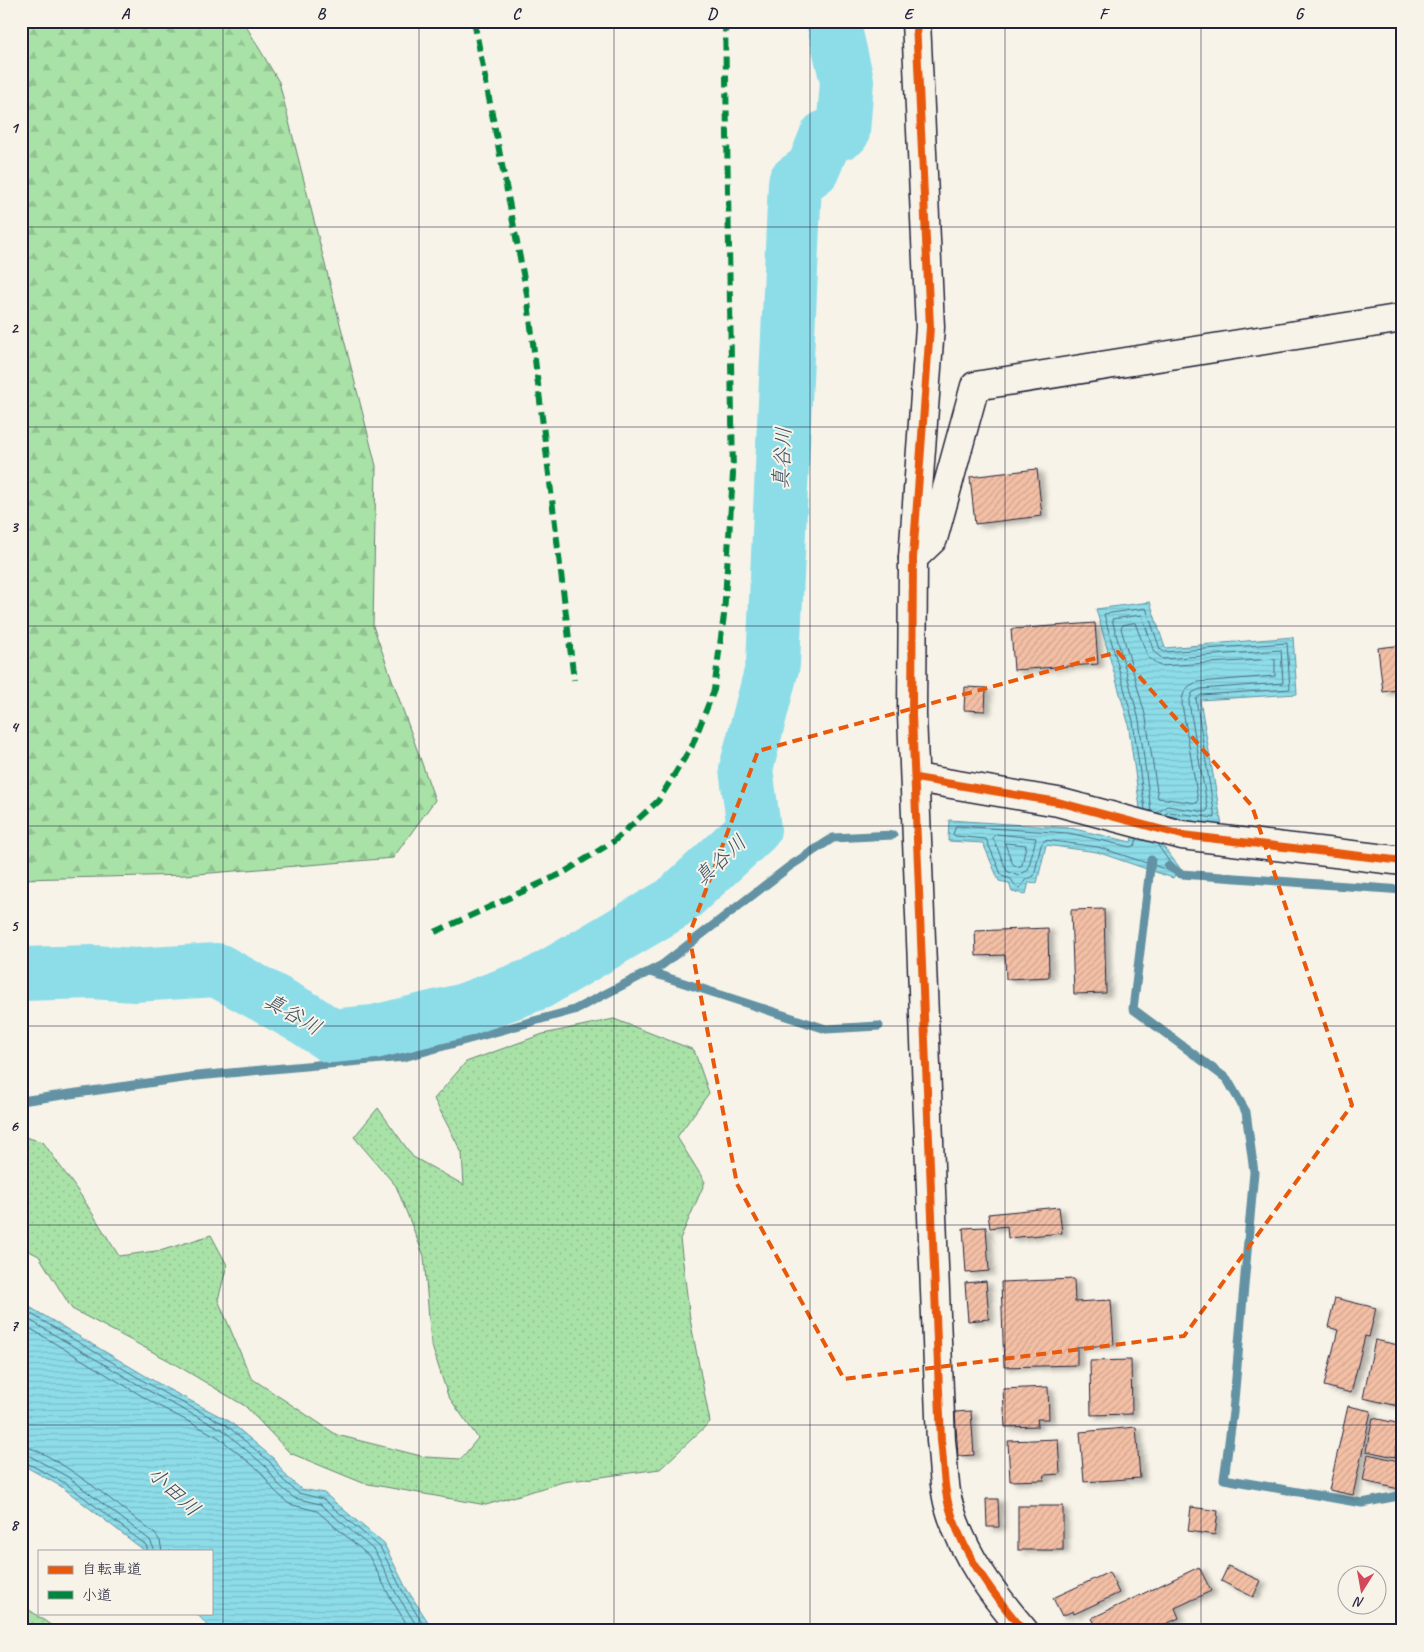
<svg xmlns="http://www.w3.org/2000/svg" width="1424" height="1652" font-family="Caveat,'Klee One',sans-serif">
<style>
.grass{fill:url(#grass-dots);stroke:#668271}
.forest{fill:url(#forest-firs);stroke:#668271}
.water{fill:url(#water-rules);stroke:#6292a3}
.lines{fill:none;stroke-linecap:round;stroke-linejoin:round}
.shore{stroke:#4d6d81;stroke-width:1}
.stream{stroke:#6292a3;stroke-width:9}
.river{stroke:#8ddde9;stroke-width:54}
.building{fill:url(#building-hatch);stroke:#22223b;filter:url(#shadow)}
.minor-casing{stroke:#22223b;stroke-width:31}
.minor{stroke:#f7f3e8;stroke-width:28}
.quiet{stroke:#00873e;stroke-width:6;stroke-dasharray:12 6;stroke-linecap:butt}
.cycleway-casing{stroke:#f7f3e8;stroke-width:11}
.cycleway{stroke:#e8590c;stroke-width:8}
.marked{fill:none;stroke:#e8590c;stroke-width:4;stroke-dasharray:10 6;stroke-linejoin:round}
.grid{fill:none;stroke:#22223b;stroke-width:1;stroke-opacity:0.55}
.labels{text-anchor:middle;stroke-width:4;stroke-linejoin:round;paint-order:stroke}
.water-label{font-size:21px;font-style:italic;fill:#3d5166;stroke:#f7f3e8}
.neatline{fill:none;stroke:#22223b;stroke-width:2}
.grid-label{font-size:16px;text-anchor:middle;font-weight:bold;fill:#22223b}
</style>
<defs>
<pattern id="grass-dots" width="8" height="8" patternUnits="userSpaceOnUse" patternTransform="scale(1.25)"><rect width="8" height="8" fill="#a9e2a7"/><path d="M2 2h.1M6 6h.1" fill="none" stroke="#91c291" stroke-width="1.8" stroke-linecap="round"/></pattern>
<pattern id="forest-firs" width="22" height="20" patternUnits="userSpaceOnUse" patternTransform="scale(1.25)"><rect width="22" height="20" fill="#a9e2a7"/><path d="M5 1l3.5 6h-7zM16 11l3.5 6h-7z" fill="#91c291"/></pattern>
<pattern id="water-rules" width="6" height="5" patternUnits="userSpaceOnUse" patternTransform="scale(1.25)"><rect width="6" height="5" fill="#8ddde9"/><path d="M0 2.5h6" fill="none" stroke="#79bdc9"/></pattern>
<pattern id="building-hatch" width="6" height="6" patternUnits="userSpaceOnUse" patternTransform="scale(1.25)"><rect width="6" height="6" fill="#f3bfa5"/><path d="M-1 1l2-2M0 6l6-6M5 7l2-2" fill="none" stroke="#d0a48f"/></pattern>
<filter id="shadow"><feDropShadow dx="5.5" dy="3" stdDeviation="2.5" flood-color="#0004"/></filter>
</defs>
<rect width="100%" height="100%" fill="#f7f3e8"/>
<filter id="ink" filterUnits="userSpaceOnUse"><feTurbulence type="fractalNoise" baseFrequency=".02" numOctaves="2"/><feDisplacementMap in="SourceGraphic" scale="10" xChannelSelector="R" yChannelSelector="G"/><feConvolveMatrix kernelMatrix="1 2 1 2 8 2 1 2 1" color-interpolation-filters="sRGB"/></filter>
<g filter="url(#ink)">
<g class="grass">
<polygon points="614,1019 694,1050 709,1093 677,1137 705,1182 680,1239 690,1319 710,1422 660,1469 563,1482 486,1505 363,1483 290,1453 245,1406 168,1360 72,1309 39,1256 21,1247 21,1136 43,1142 82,1197 119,1256 163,1250 211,1235 227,1265 218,1300 251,1378 337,1435 425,1457 461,1459 478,1438 448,1396 431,1343 424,1256 396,1186 354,1137 378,1108 413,1157 464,1185 462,1153 434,1099 466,1062 543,1034"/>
<polygon points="21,1604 59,1631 21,1631"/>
</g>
<polygon class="forest" points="21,21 243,21 279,82 376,466 373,626 435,800 393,858 186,875 21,879"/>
<g class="water">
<polygon points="1150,602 1165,648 1293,637 1297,694 1200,700 1222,826 1167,817 1162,845 1180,868 1173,878 1097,852 1046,845 1037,883 1029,882 1026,894 1012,892 1009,883 999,881 983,843 948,841 949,820 1070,828 1131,842 1140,808 1128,722 1096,609"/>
<polygon points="21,1302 166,1388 229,1421 274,1459 287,1477 301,1489 324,1493 384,1544 406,1588 434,1631 213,1631 196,1613 211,1613 211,1551 145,1551 62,1487 21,1464"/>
</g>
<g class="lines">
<g class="shore">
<path d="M1135,623L1148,657L1160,666L1275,659V676L1198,682C1187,685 1182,692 1182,704L1198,800L1197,803L1158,798L1146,718L1121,628L1123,625Z"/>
<polyline points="1145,810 1133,721 1104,614 1146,608 1160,649 1164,652 1287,643 1290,689 1201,695 1196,699 1215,818 1169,812 1163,815"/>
<polyline points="1151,811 1139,720 1112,619 1142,615 1154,652 1163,659 1281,650 1283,683 1200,689 1192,693 1189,703 1208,810 1205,812 1167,806 1157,813"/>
<polygon points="996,834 1036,838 1028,870 1018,876 1007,871 993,838"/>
<polyline points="1137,839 1135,845 1130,847 1069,833 956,826 953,834 955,836 986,839 1002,876 1011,879 1016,887 1020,888 1026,879 1034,876 1041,845 1045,840 1098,847 1171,871 1173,867 1157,844"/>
<polygon points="1005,843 1026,845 1022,865 1018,867 1013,864"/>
<polyline points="21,1308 164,1393 226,1425 270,1462 283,1480 298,1493 323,1499 380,1547 402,1590 427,1631"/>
<polyline points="21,1315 161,1398 223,1430 265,1466 278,1484 294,1498 320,1504 375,1551 396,1593 420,1631"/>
<polyline points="21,1323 157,1405 218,1437 260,1471 274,1490 289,1504 317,1511 369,1556 390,1597 411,1631"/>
<path d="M21,1446C49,1447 130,1515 155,1534L160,1541L162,1551"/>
<polyline points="21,1453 28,1455 68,1477 150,1540 155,1551"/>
<polyline points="21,1460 65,1483 146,1545 148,1551"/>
</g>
<g class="stream">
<polyline points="1151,860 1133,1009 1227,1079 1246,1112 1254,1172 1233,1412 1224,1479 1362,1503 1403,1495"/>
<polyline points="1168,866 1181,874 1403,890"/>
<polyline points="650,972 826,1029 879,1026"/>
<polyline points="21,1101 197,1076 404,1057 574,1010 662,965 790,866 833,838 893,835"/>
</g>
<polyline class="river" points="21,974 93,972 134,975 217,970 306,1019 331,1036 374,1032 461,1011 538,983 674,903 754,829 746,769 773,664 795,182 813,169 826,137 843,132 847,81 833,21"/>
</g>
<g class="building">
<polygon points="1037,469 1042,516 975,524 970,477"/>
<polygon points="1095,623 1098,664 1014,670 1011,629"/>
<polygon points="1403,645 1403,689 1383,692 1378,648"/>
<polygon points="965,687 986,688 985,711 964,710"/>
<polygon points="1104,909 1106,993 1074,994 1071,910"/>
<polygon points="1048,928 1049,977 1006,979 1005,955 976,956 975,931"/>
<polygon points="1059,1207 1062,1233 1008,1238 1007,1226 990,1228 988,1214"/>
<polygon points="986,1227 989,1271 966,1273 963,1228"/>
<polygon points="1074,1279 1075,1302 1111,1300 1114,1345 1077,1347 1077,1365 1004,1367 1001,1282"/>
<polygon points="986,1281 989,1319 968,1321 965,1283"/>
<polygon points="1335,1298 1376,1308 1369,1337 1365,1336 1351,1393 1324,1386 1338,1330 1328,1327"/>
<polygon points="1375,1340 1403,1346 1403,1407 1363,1398"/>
<polygon points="1131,1360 1132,1414 1091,1415 1090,1361"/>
<polygon points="1048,1387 1049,1419 1037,1419 1038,1426 1005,1427 1003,1389"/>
<polygon points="1348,1406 1371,1411 1353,1495 1329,1490"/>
<polygon points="971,1411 974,1455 958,1456 955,1412"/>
<polygon points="1373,1418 1401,1424 1395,1457 1366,1451"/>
<polygon points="1136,1427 1140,1478 1084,1482 1080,1432"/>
<polygon points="1058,1439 1060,1474 1045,1475 1044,1480 1010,1481 1008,1441"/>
<polygon points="1368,1454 1403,1462 1399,1489 1363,1481"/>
<polygon points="986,1499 998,1499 999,1527 987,1527"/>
<rect x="1018" y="1506" width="45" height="44"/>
<polygon points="1191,1507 1218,1511 1215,1535 1188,1531"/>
<polygon points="1228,1566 1261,1581 1253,1597 1221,1581"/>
<polygon points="1199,1567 1211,1591 1175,1608 1179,1618 1151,1631 1098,1631 1092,1618"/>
<polygon points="1109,1572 1119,1593 1074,1614 1073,1611 1062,1616 1053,1598"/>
</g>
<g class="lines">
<defs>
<g id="minor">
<path d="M916,21L930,327L913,558L912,715L941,1441C944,1462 943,1486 949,1506C963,1555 992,1593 1024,1631"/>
<polyline points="913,558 933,539 975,386 1403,318"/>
<polyline points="916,778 1058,802 1182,835 1403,861"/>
</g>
</defs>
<use href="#minor" class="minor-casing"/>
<use href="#minor" class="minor"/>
<g class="quiet">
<polyline points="474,21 527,294 574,680"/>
<polyline points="435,932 563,873 614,841 658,801 692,746 714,690 724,615 733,474 725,21"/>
</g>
<defs>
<g id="cycleway">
<path d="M916,21L930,327L913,558L912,715L941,1441C944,1462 943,1486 949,1506C963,1555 992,1593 1024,1631"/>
<polyline points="916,778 1058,802 1182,835 1403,861"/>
</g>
</defs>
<use href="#cycleway" class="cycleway-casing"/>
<use href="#cycleway" class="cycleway"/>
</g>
</g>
<path class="marked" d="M1118,652L1252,806L1352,1105L1184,1336L844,1379L737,1184L689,935L758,751Z"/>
<path class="grid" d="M223,21V1631M419,21V1631M614,21V1631M810,21V1631M1005,21V1631M1201,21V1631M21,227H1403M21,427H1403M21,626H1403M21,826H1403M21,1026H1403M21,1225H1403M21,1425H1403"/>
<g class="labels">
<g class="water-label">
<text transform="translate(782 458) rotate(-87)" y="7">真谷川</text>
<text transform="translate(720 860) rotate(-43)" y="7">真谷川</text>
<text transform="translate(293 1014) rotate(30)" y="7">真谷川</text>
<text transform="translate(174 1491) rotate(43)" y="7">小田川</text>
</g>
</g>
<rect width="1424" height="1652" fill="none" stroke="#f7f3e8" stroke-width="55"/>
<rect x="38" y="1550" width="175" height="65" fill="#f7f3e8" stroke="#a29fa3"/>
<rect x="48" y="1566" width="25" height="8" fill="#e8590c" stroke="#a29fa3"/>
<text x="82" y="1574" font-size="15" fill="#22223b">自転車道</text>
<rect x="48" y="1591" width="25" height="8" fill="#00873e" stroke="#a29fa3"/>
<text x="82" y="1600" font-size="15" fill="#22223b">小道</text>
<g transform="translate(1362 1590) rotate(191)"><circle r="24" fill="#f7f3e8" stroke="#a29fa3"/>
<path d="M0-4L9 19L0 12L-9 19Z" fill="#d1495b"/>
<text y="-8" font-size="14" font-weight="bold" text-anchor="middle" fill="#22223b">N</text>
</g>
<rect x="28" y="28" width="1368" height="1596" class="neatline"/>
<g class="grid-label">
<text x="125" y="19">A</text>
<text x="321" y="19">B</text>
<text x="516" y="19">C</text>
<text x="712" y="19">D</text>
<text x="908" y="19">E</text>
<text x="1103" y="19">F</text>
<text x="1299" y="19">G</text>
<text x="14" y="133">1</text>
<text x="14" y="333">2</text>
<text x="14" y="532">3</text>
<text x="14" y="732">4</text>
<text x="14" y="931">5</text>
<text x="14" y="1131">6</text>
<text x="14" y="1331">7</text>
<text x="14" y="1530">8</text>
</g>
</svg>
